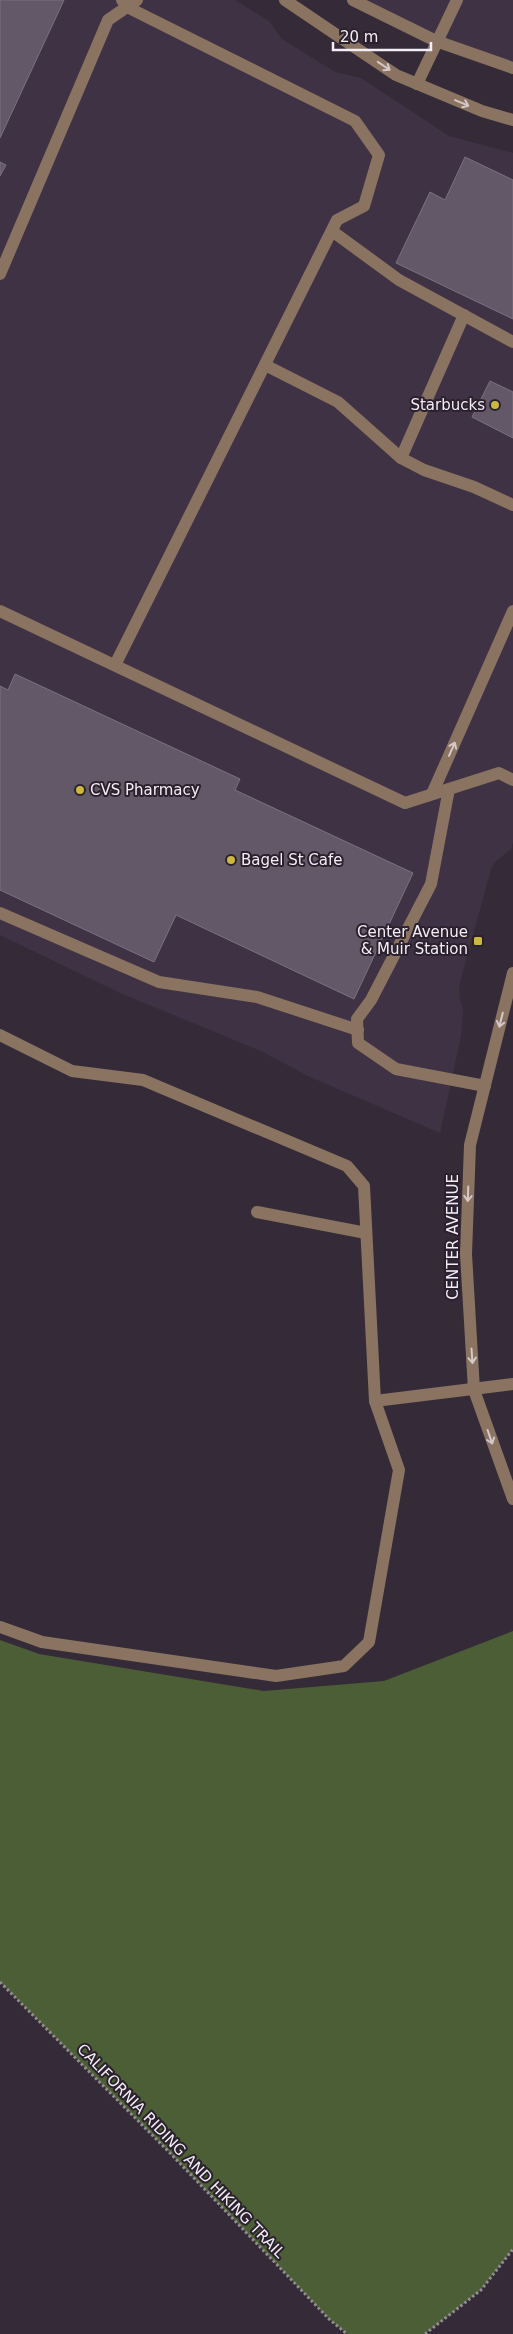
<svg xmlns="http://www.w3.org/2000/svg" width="513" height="2334" font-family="'DejaVu Sans',sans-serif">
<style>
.built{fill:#403245}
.green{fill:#4b5e35}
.building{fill:#635867;stroke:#7c7180}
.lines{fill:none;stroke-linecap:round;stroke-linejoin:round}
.path{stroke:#948c96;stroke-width:3;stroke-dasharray:2.5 2.5;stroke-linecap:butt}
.minor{stroke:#8a7361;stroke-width:12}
.oneway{stroke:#d4c8c9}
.poi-dot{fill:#ccb939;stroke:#2b212e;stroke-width:2}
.labels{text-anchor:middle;stroke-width:4;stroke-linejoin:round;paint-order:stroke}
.poi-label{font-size:15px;fill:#f3edf5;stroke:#2b212e;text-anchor:end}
.street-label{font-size:15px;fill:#f3edf5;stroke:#2b212e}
</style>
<rect width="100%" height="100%" fill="#352b38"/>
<g class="built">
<polygon points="0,0 235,0 269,21 282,39 335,72 361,78 449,136 513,153 513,842 511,849 495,862 491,869 459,986 460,1000 463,1009 461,1036 440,1133 308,1076 263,1052 118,992 0,935"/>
<polygon points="353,0 513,0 513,68"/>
</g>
<polygon class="green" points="513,1631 513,2249 481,2290 425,2334 347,2334 329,2319 170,2153 0,1982 0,1640 39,1654 264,1691 384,1681"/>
<g class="building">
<polygon points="0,0 64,0 0,138"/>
<polygon points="465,157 513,180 513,319 396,263 430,192 445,200"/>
<polygon points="0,162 6,165 0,176"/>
<polygon points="490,381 513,392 513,438 472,417"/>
<polygon points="15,674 240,779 235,790 413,873 354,999 176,915 154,962 0,890 0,686 8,690"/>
</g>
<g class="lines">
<g class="path">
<polyline points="0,1982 170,2153 329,2319 347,2334"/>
<polyline points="425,2334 481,2290 513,2249"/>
</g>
<g class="minor">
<polyline points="285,0 396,75 482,111 513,120"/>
<polyline points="353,0 436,41 513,68"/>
<polyline points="417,84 457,0"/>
<polyline points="332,231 399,280 513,342"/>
<polyline points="0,274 108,20 137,0"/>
<polyline points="265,365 338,402 401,458 424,470 474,487 513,505"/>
<polyline points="401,458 464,315"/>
<polyline points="0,611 405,803 499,773 513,780"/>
<polyline points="115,665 337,220 364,206 379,155 355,121 127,7 122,0"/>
<polyline points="449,789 431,884 371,1000 357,1019 358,1043 396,1069 485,1086"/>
<polyline points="432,794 513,611"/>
<polyline points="0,913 159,982 257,997 358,1030"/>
<polyline points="513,973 470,1145 466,1254 474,1390 513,1499"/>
<polyline points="0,1035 72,1071 143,1080 347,1166 364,1186 375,1401 399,1470 369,1642 344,1666 276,1676 42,1642 0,1627"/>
<polyline points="257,1212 366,1233"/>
<polyline points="375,1401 513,1384"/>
</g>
</g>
<defs><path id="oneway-shaft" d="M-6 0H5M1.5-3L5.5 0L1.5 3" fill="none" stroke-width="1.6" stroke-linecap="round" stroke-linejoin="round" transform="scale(1.25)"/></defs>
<g class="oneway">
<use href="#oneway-shaft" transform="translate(384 66) rotate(34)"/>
<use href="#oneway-shaft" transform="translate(462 103) rotate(23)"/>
<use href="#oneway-shaft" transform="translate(452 749) rotate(-66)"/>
<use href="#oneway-shaft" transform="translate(501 1020) rotate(104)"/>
<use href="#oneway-shaft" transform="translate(468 1194) rotate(92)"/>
<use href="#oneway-shaft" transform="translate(472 1356) rotate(86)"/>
<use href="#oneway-shaft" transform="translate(490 1437) rotate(71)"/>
</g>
<g class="poi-dot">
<circle cx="495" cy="405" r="5"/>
<circle cx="80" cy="790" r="5"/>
<circle cx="231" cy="860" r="5"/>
<rect x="473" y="936" width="10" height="10" rx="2.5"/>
</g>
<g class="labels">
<g class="poi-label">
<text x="485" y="410">Starbucks</text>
<text x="90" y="795" text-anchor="start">CVS Pharmacy</text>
<text x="241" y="865" text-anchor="start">Bagel St Cafe</text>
<text x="468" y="937">Center Avenue<tspan x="468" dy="17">&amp; Muir Station</tspan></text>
</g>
<g class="street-label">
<text transform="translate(453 1237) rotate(-90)" y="5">CENTER AVENUE</text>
<text transform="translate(181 2151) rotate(46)" y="5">CALIFORNIA RIDING AND HIKING TRAIL</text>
</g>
</g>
<path d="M333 42v8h98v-8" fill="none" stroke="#f3edf5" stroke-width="2.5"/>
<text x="340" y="42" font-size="15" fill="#f3edf5" stroke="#2b212e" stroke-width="4" paint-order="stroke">20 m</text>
</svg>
